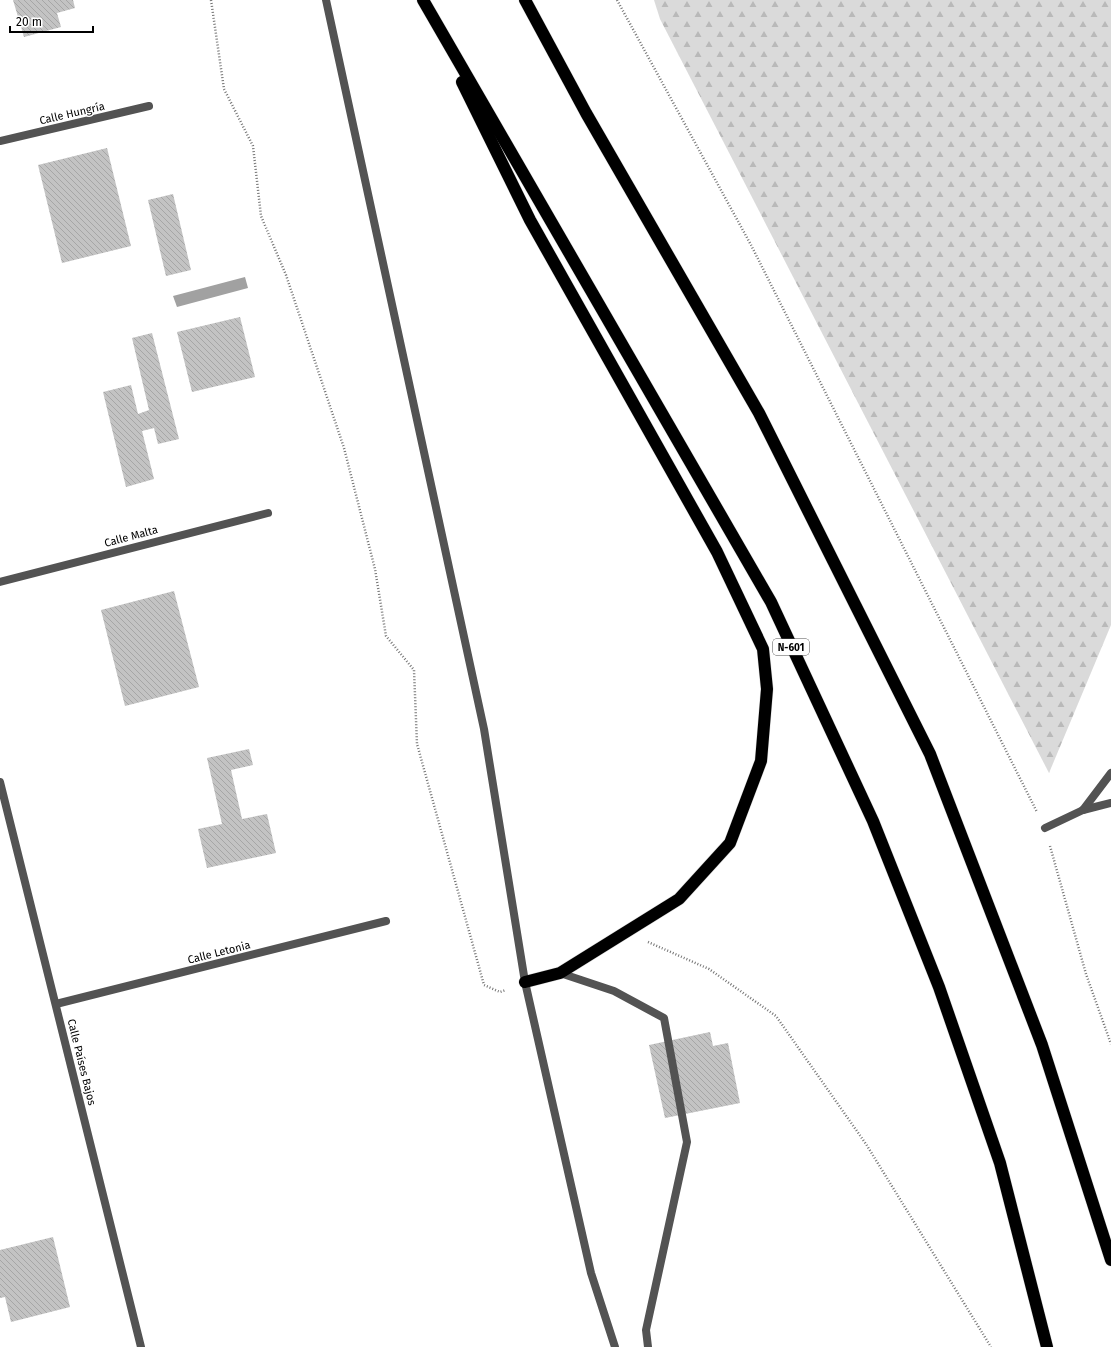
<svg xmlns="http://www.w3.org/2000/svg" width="1111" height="1347" font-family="'Fira Sans',sans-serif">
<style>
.forest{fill:url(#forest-firs)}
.water{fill:#a1a1a1}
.building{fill:url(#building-back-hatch)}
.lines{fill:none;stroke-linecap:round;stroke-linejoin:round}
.highway-casing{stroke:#dbdbdb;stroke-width:13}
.path{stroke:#757575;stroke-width:2.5;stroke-dasharray:1 2;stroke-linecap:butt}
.lane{stroke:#535353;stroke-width:8}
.street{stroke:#535353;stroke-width:8}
.highway{stroke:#000;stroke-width:12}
.labels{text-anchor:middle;stroke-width:3;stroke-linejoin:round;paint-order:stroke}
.shield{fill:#fff;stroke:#4c4c4c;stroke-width:1}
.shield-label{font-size:10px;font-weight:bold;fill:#000}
.street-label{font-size:11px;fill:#000;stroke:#fff}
</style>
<defs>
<pattern id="forest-firs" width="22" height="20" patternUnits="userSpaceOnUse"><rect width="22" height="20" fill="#dadada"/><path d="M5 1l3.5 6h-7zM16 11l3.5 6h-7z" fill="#b9b9b9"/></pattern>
<pattern id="building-back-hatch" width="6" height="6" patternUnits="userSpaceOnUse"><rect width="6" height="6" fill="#c3c3c3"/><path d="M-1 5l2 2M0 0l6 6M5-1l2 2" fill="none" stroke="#a6a6a6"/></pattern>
</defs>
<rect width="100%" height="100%" fill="#fff"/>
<polygon class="forest" points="654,0 1111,0 1111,625 1049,773 660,19"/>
<polygon class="water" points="245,277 248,288 177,307 173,296"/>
<g class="building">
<polygon points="13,0 73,0 75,8 57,13 61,27 24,37"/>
<polygon points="107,148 131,246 62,263 38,165"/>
<polygon points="173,194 191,270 166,276 148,200"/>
<polygon points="240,317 255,377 192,392 177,332"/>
<polygon points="152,333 179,439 158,444 154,428 142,431 154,479 126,487 103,392 131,385 138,414 149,410 132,338"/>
<polygon points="174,591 199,687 125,706 101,610"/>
<polygon points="249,749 253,765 231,770 242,819 267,814 276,853 207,868 198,829 222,824 207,758"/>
<polygon points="710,1032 713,1046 728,1043 740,1103 665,1118 649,1045"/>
<polygon points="53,1237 70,1307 11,1322 5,1297 0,1298 0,1250"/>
</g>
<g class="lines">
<defs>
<g id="highway">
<polyline points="423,0 771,602 873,821 939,987 1000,1163 1047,1347"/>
<polyline points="525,0 586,113 759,413 930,754 1042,1045 1111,1260"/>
<polyline points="462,82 530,220 717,552 763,649 767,689 761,761 730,843 679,899 560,973 525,982"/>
</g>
</defs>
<use href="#highway" class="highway-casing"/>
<g class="path">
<polyline points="211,0 224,89 253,146 261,216 286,275 344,448 375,569 386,636 414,670 417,744 484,985 500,992 506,990"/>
<polyline points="617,0 751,245 1037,812"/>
<polyline points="1050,846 1086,974 1111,1044"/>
<polyline points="648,942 709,969 776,1016 866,1144 991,1347"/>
</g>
<polyline class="lane" points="560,973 614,991 664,1018 687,1142 646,1330 648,1347"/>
<g class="street">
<polyline points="326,0 484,729 525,982 591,1273 615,1347"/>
<polyline points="0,141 149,106"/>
<polyline points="0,582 268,513"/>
<polyline points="0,782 141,1347"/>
<polyline points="1083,810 1111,803"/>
<polyline points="1045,828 1083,810 1111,773"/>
<polyline points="56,1004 386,921"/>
</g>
<use href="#highway" class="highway"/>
</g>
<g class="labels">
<rect class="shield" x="773" y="639" width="36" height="16" rx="3"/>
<g class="shield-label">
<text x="791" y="651">N-601</text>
</g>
<g class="street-label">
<text transform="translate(72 113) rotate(-13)" y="4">Calle Hungría</text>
<text transform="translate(131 536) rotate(-15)" y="4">Calle Malta</text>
<text transform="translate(219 952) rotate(-14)" y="4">Calle Letonia</text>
<text transform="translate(82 1062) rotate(76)" y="4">Calle Países Bajos</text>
</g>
</g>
<path d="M10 26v6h83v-6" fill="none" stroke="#000000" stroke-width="2"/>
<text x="16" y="26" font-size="12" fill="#000000" stroke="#ffffff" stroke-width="3" paint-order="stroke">20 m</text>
</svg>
